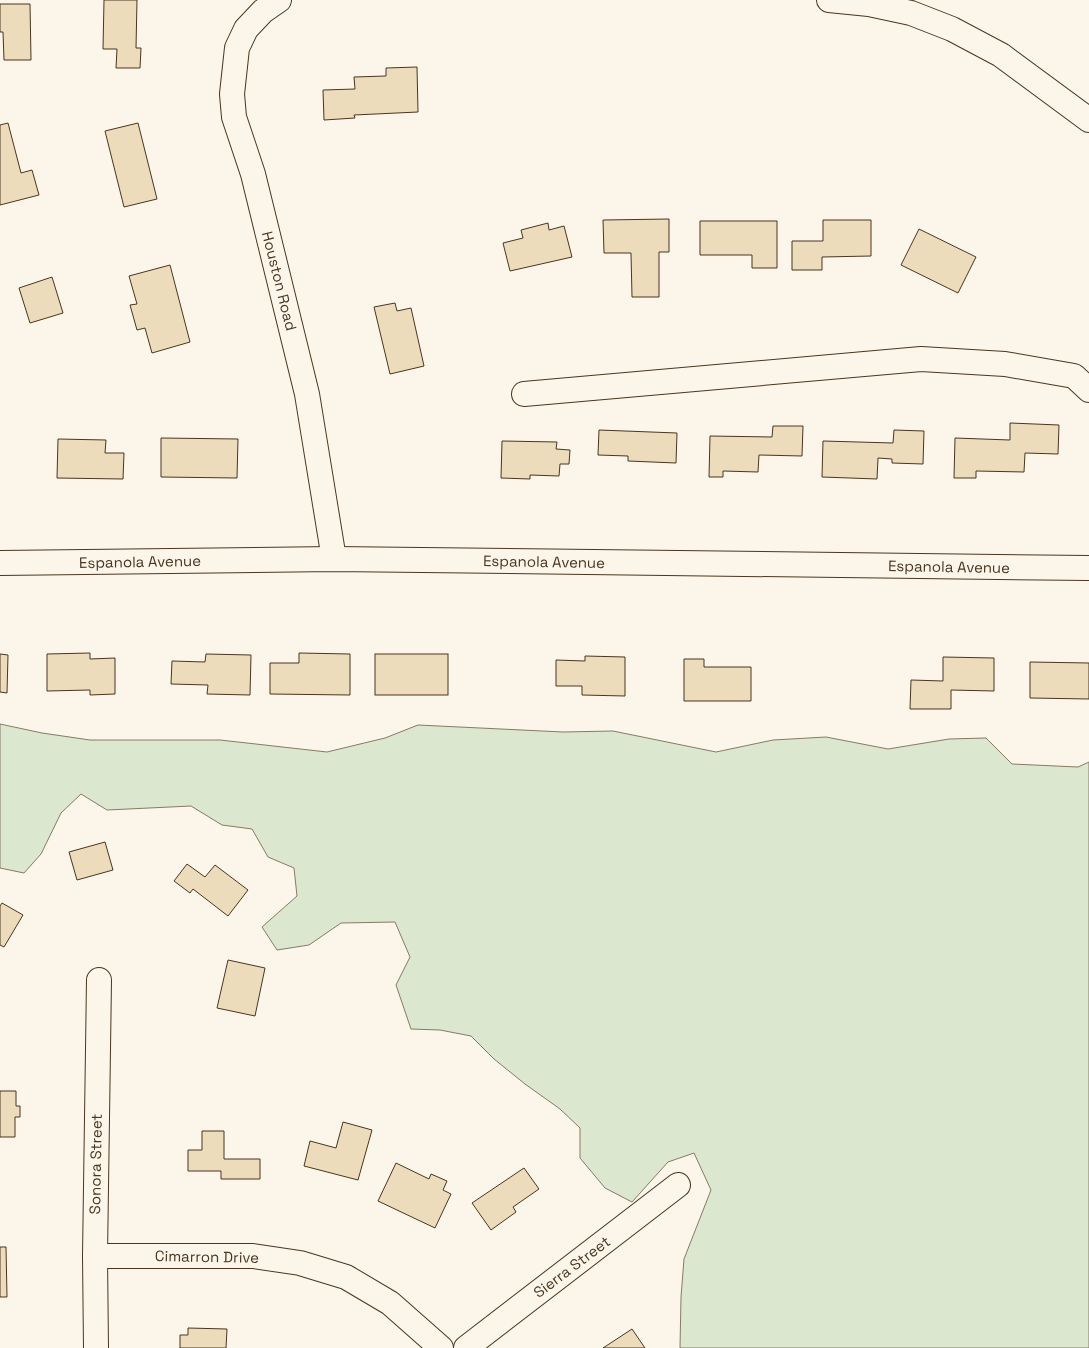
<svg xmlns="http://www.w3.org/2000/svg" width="1089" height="1348" font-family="'Space Grotesk',sans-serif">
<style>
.green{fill:#dce7d0;stroke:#887966}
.building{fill:#ecdcbc;stroke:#4a3520}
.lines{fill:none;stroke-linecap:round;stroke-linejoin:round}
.street-casing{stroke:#4a3520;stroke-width:26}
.street{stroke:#fbf6e9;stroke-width:24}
.labels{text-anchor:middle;stroke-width:4;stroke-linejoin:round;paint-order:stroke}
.street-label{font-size:15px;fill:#4a3520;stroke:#fbf6e9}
</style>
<rect width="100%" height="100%" fill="#fbf6e9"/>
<polygon class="green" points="0,724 42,733 90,740 220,740 327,752 385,738 418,725 563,732 613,731 716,752 773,740 826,737 888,749 949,739 986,738 1012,764 1078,767 1089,762 1089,1348 680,1348 681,1297 684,1259 711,1190 694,1153 668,1162 632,1202 605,1188 580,1158 580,1128 560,1109 525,1084 494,1059 471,1036 440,1030 411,1029 396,985 410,957 395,922 341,923 309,945 277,950 262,927 297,896 294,868 268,857 252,829 222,825 191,806 107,810 81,794 61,813 41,854 24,873 0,868"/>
<g class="building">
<polygon points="104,0 137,0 136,48 141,48 140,68 116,68 117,49 103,49"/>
<polygon points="0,4 30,4 31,60 4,60 3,32 0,32"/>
<polygon points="417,67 418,112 354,115 355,118 324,120 323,90 355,89 354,77 386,76 386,68"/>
<polygon points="8,123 21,173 32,170 39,195 0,205 0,125"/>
<polygon points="138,123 157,199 124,207 105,131"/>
<polygon points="669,219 669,252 659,252 659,297 632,297 631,253 604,253 603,220"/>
<polygon points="823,220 871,220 871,256 822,257 822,270 792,270 792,241 823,241"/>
<polygon points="700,221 777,221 777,268 752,268 752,255 700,255"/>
<polygon points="548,223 549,230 564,226 572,257 510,271 503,243 523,238 521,230"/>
<polygon points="919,229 976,257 958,293 901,265"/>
<polygon points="170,265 190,342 152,353 145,328 137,330 130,305 137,304 129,276"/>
<polygon points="52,277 63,313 30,323 19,288"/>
<polygon points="395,303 397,311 411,308 424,366 390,374 374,307"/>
<polygon points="1010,423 1059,425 1058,454 1025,453 1024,472 976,471 976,478 954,478 955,438 1010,440"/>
<polygon points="773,426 803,426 802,456 759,455 758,472 723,471 723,477 709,477 710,436 772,437"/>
<polygon points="599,430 677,433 676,463 628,461 628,456 598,455"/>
<polygon points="894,430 924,431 923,464 892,463 892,459 878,458 877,479 822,477 823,441 893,443"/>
<polygon points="161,438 238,439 237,478 161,477"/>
<polygon points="58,439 106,440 105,453 124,453 123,479 57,478"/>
<polygon points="502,441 557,442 556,449 570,450 569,464 560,464 559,476 530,475 530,479 501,478"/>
<polygon points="90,653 90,659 115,658 115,694 90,695 90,690 47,691 47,654"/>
<polygon points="299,653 350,654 350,695 270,694 270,663 299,663"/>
<polygon points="0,654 8,655 7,693 0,692"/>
<polygon points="206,654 251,655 250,695 207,694 208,685 171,684 172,661 205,662"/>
<rect x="375" y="654" width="73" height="41"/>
<polygon points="585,656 625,657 625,696 582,695 582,686 556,686 556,660 585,661"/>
<polygon points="943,657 994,658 994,691 951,690 951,709 910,709 911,680 943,681"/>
<polygon points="684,659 704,659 704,667 751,667 751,701 684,701"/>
<polygon points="1030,662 1089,663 1089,699 1030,698"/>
<polygon points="105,842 113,870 77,880 69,852"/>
<polygon points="187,864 205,877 215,865 248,890 228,916 193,889 190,893 174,881"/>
<polygon points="2,903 23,915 4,947 0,945 0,906"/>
<polygon points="228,960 265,968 255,1016 217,1008"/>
<polygon points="0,1091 16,1091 16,1106 20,1106 20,1117 15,1117 15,1137 0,1137"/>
<polygon points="343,1122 372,1130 358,1180 304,1166 310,1141 336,1148"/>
<polygon points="202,1131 224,1131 224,1159 260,1159 260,1179 221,1179 221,1171 188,1171 188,1150 202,1150"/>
<polygon points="396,1163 429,1179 431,1174 447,1181 443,1190 451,1194 435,1228 378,1201"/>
<polygon points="524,1168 539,1189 513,1207 516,1212 491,1230 472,1203"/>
<polygon points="0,1247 6,1247 7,1297 0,1297"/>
<polygon points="188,1328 227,1329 226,1348 180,1348 180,1335 188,1335"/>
<polygon points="632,1329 645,1348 603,1348"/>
</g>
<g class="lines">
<defs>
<g id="street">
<polyline points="279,0 263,11 246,29 237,48 232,94 234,117 253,174 307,394 334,559"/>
<polyline points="829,0 869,4 911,13 952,29 1001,55 1089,120"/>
<polyline points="524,394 921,359 1005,364 1074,376 1089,390"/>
<polyline points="0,563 334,559 1089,568"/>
<polyline points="95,1256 253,1256 300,1263 346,1277 390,1303 441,1348"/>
<polyline points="96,1348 95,1256 99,980"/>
<polyline points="466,1348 678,1185"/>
</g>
</defs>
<use href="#street" class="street-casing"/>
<use href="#street" class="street"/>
</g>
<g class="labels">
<g class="street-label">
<text transform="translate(279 281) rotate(76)" y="5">Houston Road</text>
<text transform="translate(140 562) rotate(-1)" y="5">Espanola Avenue</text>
<text transform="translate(544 562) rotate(1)" y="5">Espanola Avenue</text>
<text transform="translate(949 567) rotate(1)" y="5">Espanola Avenue</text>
<text transform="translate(96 1164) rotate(-89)" y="5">Sonora Street</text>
<text transform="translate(207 1257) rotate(1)" y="5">Cimarron Drive</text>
<text transform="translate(572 1267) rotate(-37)" y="5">Sierra Street</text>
</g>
</g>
</svg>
